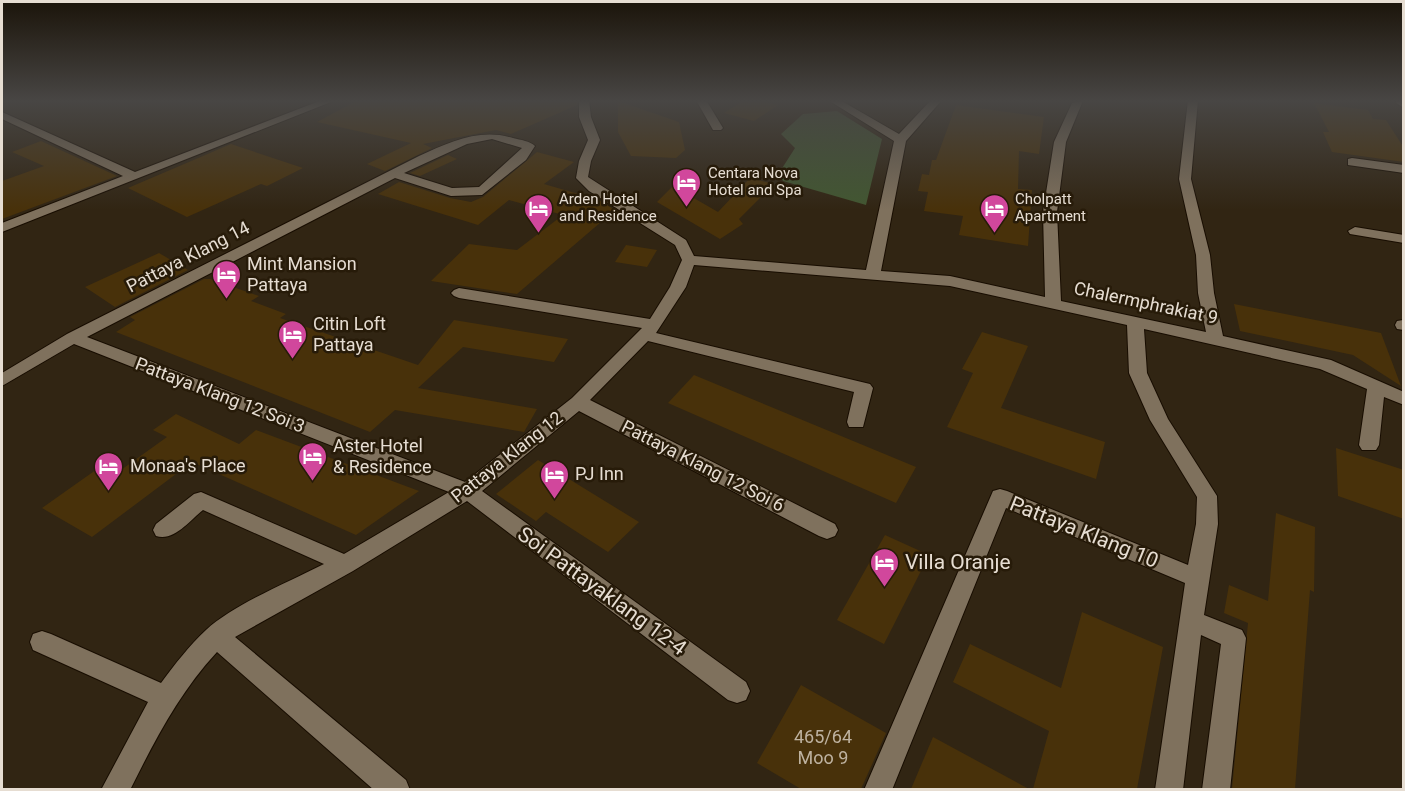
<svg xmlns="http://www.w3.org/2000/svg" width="1405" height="791" font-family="Roboto,sans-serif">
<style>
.green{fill:#425731}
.building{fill:#48310a}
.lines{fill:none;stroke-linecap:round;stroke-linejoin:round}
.minor-casing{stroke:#180d01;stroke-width:2}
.minor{fill:#7f715d;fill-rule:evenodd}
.labels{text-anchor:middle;stroke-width:5;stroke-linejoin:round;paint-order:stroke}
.far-poi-label{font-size:15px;fill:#e6ddd2;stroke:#271b09;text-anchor:start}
.street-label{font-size:18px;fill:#e6ddd2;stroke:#271b09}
.poi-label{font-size:18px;fill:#e6ddd2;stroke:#271b09;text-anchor:start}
.near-number-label{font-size:18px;fill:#beb2a0}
.near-street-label{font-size:21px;fill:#e6ddd2;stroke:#271b09}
.near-poi-label{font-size:21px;fill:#e6ddd2;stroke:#271b09;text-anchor:start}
</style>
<rect width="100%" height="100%" fill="#312513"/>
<polygon class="green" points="837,111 882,139 866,205 783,181 779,173 795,148 781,134 803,114"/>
<g class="building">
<polygon points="358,100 577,100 577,105 511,134 496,130 423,144 432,148 385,171 367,164 411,143 317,122"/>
<polygon points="744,100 758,100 778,105 754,121 724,113"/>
<polygon points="618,101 679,122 685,150 676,158 631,156 618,132"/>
<polygon points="1314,103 1368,110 1373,119 1386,120 1404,148 1404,162 1332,152 1323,132 1329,132"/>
<polygon points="956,105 1044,117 1039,154 1019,151 1018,189 1032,190 1028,246 959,235 963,216 924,211 928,192 918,191 922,174 929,175 932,160 936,160"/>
<polygon points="41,141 117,176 2,219 2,181 44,166 12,152"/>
<polygon points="231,144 303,168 267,186 261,184 187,217 128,188"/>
<polygon points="537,152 574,162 544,184 599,200 615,210 517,294 431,281 469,244 517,250 563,215 509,200 478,225 378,194 399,182 450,198 471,202 483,197"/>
<polygon points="448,155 457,159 420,176 410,173"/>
<polygon points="750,178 774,184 739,219 743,224 720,239 657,202 673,186 718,212"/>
<polygon points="626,245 657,250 647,267 615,262"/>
<polygon points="159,253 188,270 115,307 85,287"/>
<polygon points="204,279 210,279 259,296 251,301 286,314 280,318 418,365 454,320 568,339 554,362 463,347 418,388 537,409 524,432 395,410 370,432 116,332 135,320 130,317"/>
<polygon points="1234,304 1381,333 1401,386 1353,355 1240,331"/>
<polygon points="982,332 1028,346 1001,408 1105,442 1096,479 947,427 973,373 962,369"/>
<polygon points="694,375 916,467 896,503 668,403"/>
<polygon points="176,414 239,444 256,430 419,491 356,535 192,462 92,537 42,508 100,467 114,475 167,437 153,430"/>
<polygon points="1336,448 1404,470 1404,519 1338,496"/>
<polygon points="538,460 639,522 608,552 546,512 536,521 496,494"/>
<polygon points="1276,513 1315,527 1314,592 1310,590 1295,789 1232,789 1248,623 1224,613 1229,585 1268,601"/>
<polygon points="885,535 929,555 884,644 837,620"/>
<polygon points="1082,612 1163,647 1137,789 1033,789 1049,731 953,682 970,644 1061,688"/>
<polygon points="801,685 886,733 861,789 801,789 757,763"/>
<polygon points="933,737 1029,789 911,789"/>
</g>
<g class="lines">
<defs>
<g id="minor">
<polygon points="322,100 336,100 2,232 2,223 123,176 2,119 2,112 135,172"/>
<path d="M579,100H589L591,117L600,140L591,161L588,177L686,240L694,256L866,270L894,141L828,100H840L899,134L931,100H942L906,141L881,271L950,276L1045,297L1043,212L1054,142L1072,103L1081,101L1082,103L1066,142L1057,212L1061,301L1206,332L1198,293L1196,255L1179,179L1188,100H1198L1191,179L1210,255L1214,293L1223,336L1331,360L1404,392V405L1384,397L1379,445L1376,450H1362L1359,445L1367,389L1320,369L1144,329L1147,373L1168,419L1217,496L1218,524L1204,615L1242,630L1246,638L1230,790H1202L1221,644L1201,635L1183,790H1155L1185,583L1006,508L892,790H864L993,491L1000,489L1007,491L1188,565L1196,524L1197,497L1150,420L1129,373L1127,325L950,286L694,265L686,287L656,333L870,384L873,388L863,427H849L847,422L854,392L648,341L590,400L835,524L838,530L835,536L827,539L819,536L579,411L482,491L746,682L750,691L746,700L737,703L728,700L467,501L353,571L235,637L406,780L410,790H374L217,652C179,693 155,740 130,790H101L148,702L33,650L30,642L33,634L42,631L51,634L161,683C175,664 189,646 206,630C234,604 289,582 324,564L203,510C190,520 174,542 156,536L153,530L156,524L194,494L201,492L344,554L449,492L74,344L2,386V373L67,334L419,156C450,142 479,128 513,138C521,140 530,141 535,146L526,160L482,195L451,196L395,178L87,337L465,482L572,398L642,328L459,298L454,296L451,293L454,290L459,288L650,319L670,287L682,260L675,245L589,191L576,178L579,161L588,140L579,117ZM492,139L522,148L479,187L452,188L404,173L467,144Z"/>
<polygon points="696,100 706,100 723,128 721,130 713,130"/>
<polygon points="1396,100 1404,100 1404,108 1396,103"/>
<polygon points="1352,158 1404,165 1404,173 1348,165 1348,159"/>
<polygon points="1355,227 1404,235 1404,243 1350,234 1348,231"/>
<polygon points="1403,320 1404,330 1397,329 1395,325 1397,321"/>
</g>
</defs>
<use href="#minor" class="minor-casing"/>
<use href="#minor" class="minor"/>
</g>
<linearGradient id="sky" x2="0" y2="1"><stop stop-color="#1b140a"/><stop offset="0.48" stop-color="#484644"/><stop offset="1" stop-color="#484644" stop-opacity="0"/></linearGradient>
<rect width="1405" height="210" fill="url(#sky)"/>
<defs>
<symbol id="hotel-pin" viewBox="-11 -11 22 30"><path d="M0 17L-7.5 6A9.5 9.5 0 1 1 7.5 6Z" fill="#d1479c" stroke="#271b09"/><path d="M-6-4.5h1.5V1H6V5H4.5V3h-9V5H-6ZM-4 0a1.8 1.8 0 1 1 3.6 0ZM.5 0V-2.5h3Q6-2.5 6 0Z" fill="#fff"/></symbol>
</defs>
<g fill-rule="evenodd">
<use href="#hotel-pin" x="670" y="166" width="33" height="45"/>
<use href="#hotel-pin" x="522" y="192" width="33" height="45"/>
<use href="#hotel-pin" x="978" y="192" width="33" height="45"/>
<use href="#hotel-pin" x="210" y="258" width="33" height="45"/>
<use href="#hotel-pin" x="276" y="318" width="33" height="45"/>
<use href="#hotel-pin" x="296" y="440" width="33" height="45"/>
<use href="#hotel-pin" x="92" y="450" width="33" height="45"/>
<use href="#hotel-pin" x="538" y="458" width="33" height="45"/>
<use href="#hotel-pin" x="868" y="546" width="33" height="45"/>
</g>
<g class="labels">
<g class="far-poi-label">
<text x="708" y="178">Centara Nova<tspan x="708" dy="17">Hotel and Spa</tspan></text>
<text x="559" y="204">Arden Hotel<tspan x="559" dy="17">and Residence</tspan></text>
<text x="1015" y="204">Cholpatt<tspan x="1015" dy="17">Apartment</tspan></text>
</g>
<g class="street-label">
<text transform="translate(188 257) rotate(-27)" y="6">Pattaya Klang 14</text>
<text transform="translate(1146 303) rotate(12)" y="6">Chalermphrakiat 9</text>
<text transform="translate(220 395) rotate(21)" y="6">Pattaya Klang 12 Soi 3</text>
<text transform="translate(507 457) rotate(-38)" y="6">Pattaya Klang 12</text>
<text transform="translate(703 466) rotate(27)" y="6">Pattaya Klang 12 Soi 6</text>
</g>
<g class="poi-label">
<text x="247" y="270">Mint Mansion<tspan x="247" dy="21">Pattaya</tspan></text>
<text x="313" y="330">Citin Loft<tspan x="313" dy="21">Pattaya</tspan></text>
<text x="333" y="452">Aster Hotel<tspan x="333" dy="21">&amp; Residence</tspan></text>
<text x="130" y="472">Monaa's Place</text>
<text x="575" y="480">PJ Inn</text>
</g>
<g class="near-number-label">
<text x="823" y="743">465/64<tspan x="823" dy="21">Moo 9</tspan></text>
</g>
<g class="near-street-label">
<text transform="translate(1084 532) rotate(22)" y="7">Pattaya Klang 10</text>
<text transform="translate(602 591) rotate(36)" y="7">Soi Pattayaklang 12-4</text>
</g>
<g class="near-poi-label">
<text x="905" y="569">Villa Oranje</text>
</g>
</g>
<rect width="1405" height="791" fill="none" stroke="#e6ddd2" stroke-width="6"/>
</svg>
